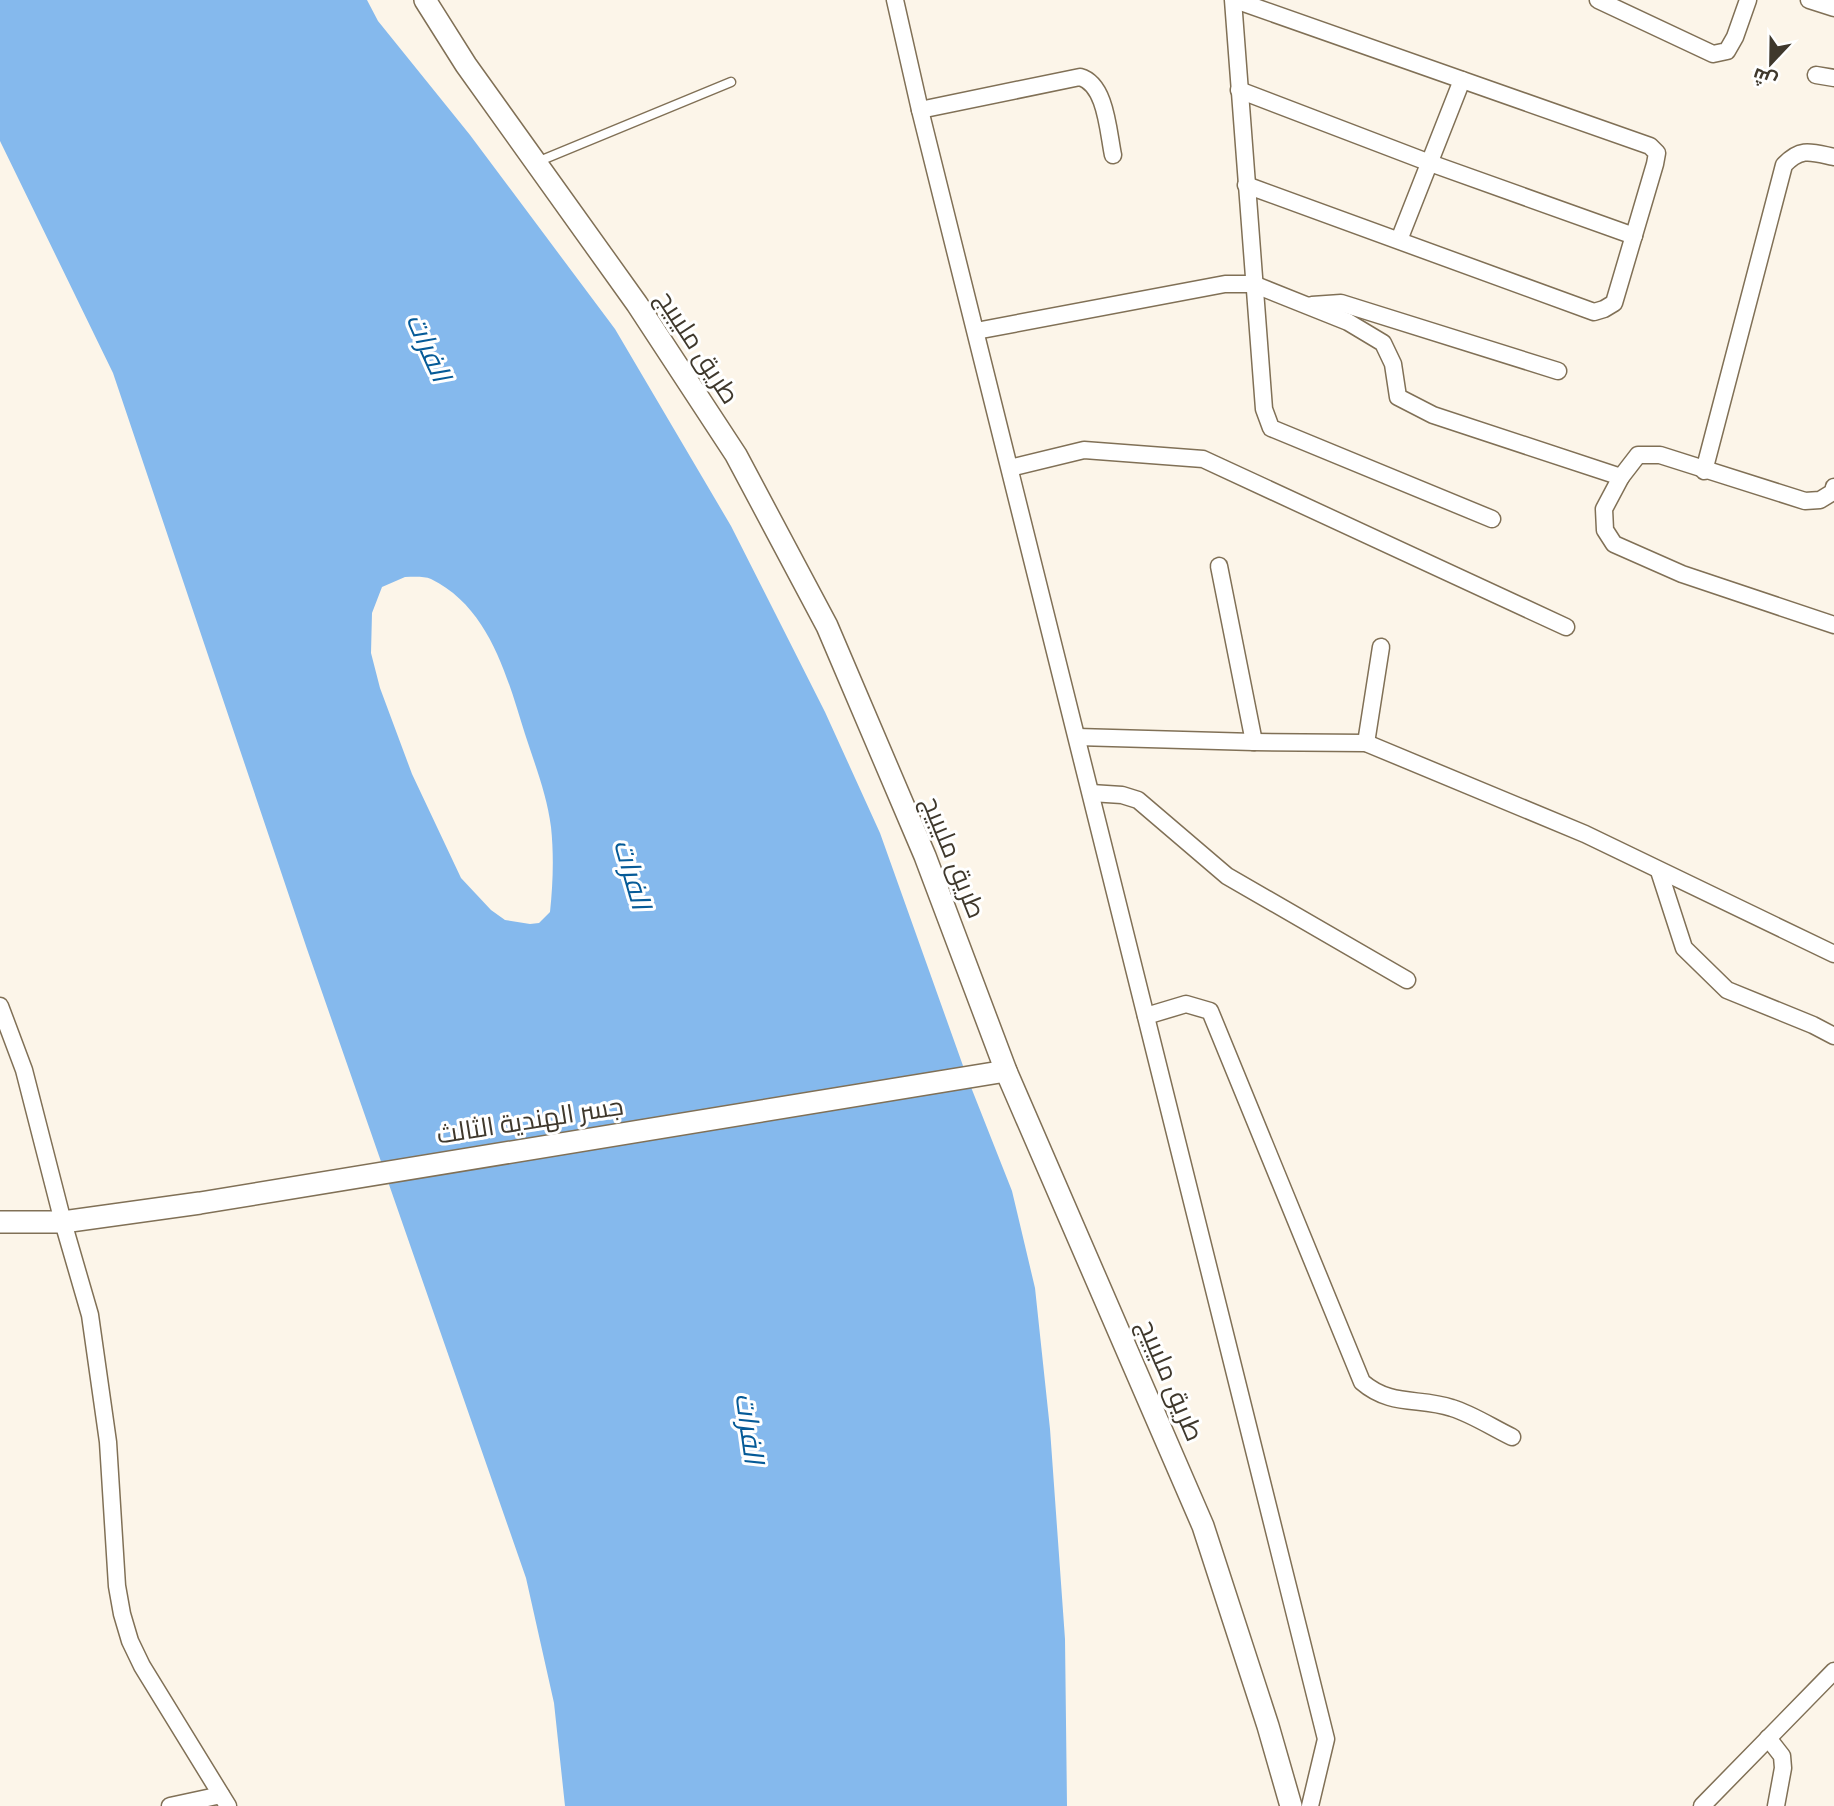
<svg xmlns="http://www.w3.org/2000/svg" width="1834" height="1806" font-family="'Exo 2',Cairo,sans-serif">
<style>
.water{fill:#85b9ed;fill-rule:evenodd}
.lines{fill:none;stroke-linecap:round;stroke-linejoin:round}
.service-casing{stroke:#807056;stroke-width:11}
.minor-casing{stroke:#807056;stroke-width:19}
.tertiary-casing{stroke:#807056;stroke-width:24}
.service{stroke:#fff;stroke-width:8}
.minor{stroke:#fff;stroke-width:16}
.tertiary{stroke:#fff;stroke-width:21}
.labels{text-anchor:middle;stroke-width:6;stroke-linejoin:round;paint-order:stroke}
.street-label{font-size:26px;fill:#3f382c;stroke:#fff}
.water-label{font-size:28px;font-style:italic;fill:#055a97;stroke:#fff}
</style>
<rect width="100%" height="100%" fill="#fcf5e9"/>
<path class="water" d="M0,0H367L378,21L470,135L615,329L731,526L825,712L880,833L967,1077L1012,1191L1035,1288L1050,1429L1065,1639L1067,1806H565L554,1703L526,1578L307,949L113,373L0,141ZM405,577C413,577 424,576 431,579C490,608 507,677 525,734C535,765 547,795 551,827C554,855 553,884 550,912L539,923L530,924L505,920L491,910L461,878L412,774L380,688L371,653L372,613L382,587Z"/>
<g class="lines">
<defs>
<polyline id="service" points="537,162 731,82"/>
<g id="minor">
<polyline points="895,0 920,110 1326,1739 1310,1806"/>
<polyline points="1233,0 1264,409 1271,428 1492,519"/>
<polyline points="1235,0 1650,146 1657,153 1655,164 1614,303 1604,309 1594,312 1246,185"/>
<polyline points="1598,0 1713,54 1727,51 1735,37 1748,0"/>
<polyline points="1809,0 1834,8"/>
<polyline points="1816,75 1834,78"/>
<polyline points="1239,90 1430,163 1634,236"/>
<path d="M920,110L1080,77C1106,84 1108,131 1113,155"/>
<polyline points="1399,240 1462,80"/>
<polyline points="1312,305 1341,303 1558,371"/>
<polyline points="976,331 1225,284 1253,284 1348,322 1383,343 1393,364 1398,397 1433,415 1621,477 1638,455 1660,455 1805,501 1820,500 1833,492 1834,487"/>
<polyline points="1010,468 1084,450 1203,459 1566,627"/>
<path d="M1704,471L1784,165C1801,147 1811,152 1834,157"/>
<polyline points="1621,477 1604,509 1605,530 1614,544 1682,574 1834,625"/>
<polyline points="1219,566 1254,742"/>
<polyline points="1077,737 1254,742 1366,743 1585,834 1834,954"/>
<polyline points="1366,743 1381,647"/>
<polyline points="1091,793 1122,795 1138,800 1227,876 1407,980"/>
<polyline points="1659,871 1684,948 1727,990 1813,1025 1834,1036"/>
<polyline points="0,1006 24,1070 63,1222 90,1315 108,1442 117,1586 122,1614 130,1641 142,1666 228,1806"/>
<path d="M1146,1016L1186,1004L1210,1011L1362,1382C1391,1407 1419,1397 1452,1408C1472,1414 1493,1428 1512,1437"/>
<polyline points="1768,1738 1782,1756 1783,1768 1776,1806"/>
<polyline points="170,1806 221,1795"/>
<polyline points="1702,1806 1834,1671"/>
</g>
<g id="tertiary">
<polyline points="425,0 466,65 637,304 736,455 827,626 925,856 1006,1071 1203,1526 1268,1726 1291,1806"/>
<polyline points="0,1222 63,1222 200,1203 1006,1071"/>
</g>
</defs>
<use href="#service" class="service-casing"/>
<use href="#minor" class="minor-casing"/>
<use href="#tertiary" class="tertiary-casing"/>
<use href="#service" class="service"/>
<use href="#minor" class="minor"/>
<use href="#tertiary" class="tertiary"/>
</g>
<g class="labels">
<g class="street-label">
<text transform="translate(698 347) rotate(57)" y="9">طريق مليبيج</text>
<text transform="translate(954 857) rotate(68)" y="9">طريق مليبيج</text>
<text transform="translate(530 1120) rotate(-9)" y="9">جسر الهندية الثالث</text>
<text transform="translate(1171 1380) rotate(67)" y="9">طريق مليبيج</text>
</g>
<g class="water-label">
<text transform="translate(429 347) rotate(66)" y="10">الفرات</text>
<text transform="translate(633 874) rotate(74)" y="10">الفرات</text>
<text transform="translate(750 1428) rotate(82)" y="10">الفرات</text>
</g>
</g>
<g transform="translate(1771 63) rotate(202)" stroke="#ffffff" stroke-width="5" paint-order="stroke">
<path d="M0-5L12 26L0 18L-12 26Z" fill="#3f382c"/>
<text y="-10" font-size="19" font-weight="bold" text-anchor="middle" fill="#3f382c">ش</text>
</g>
</svg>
